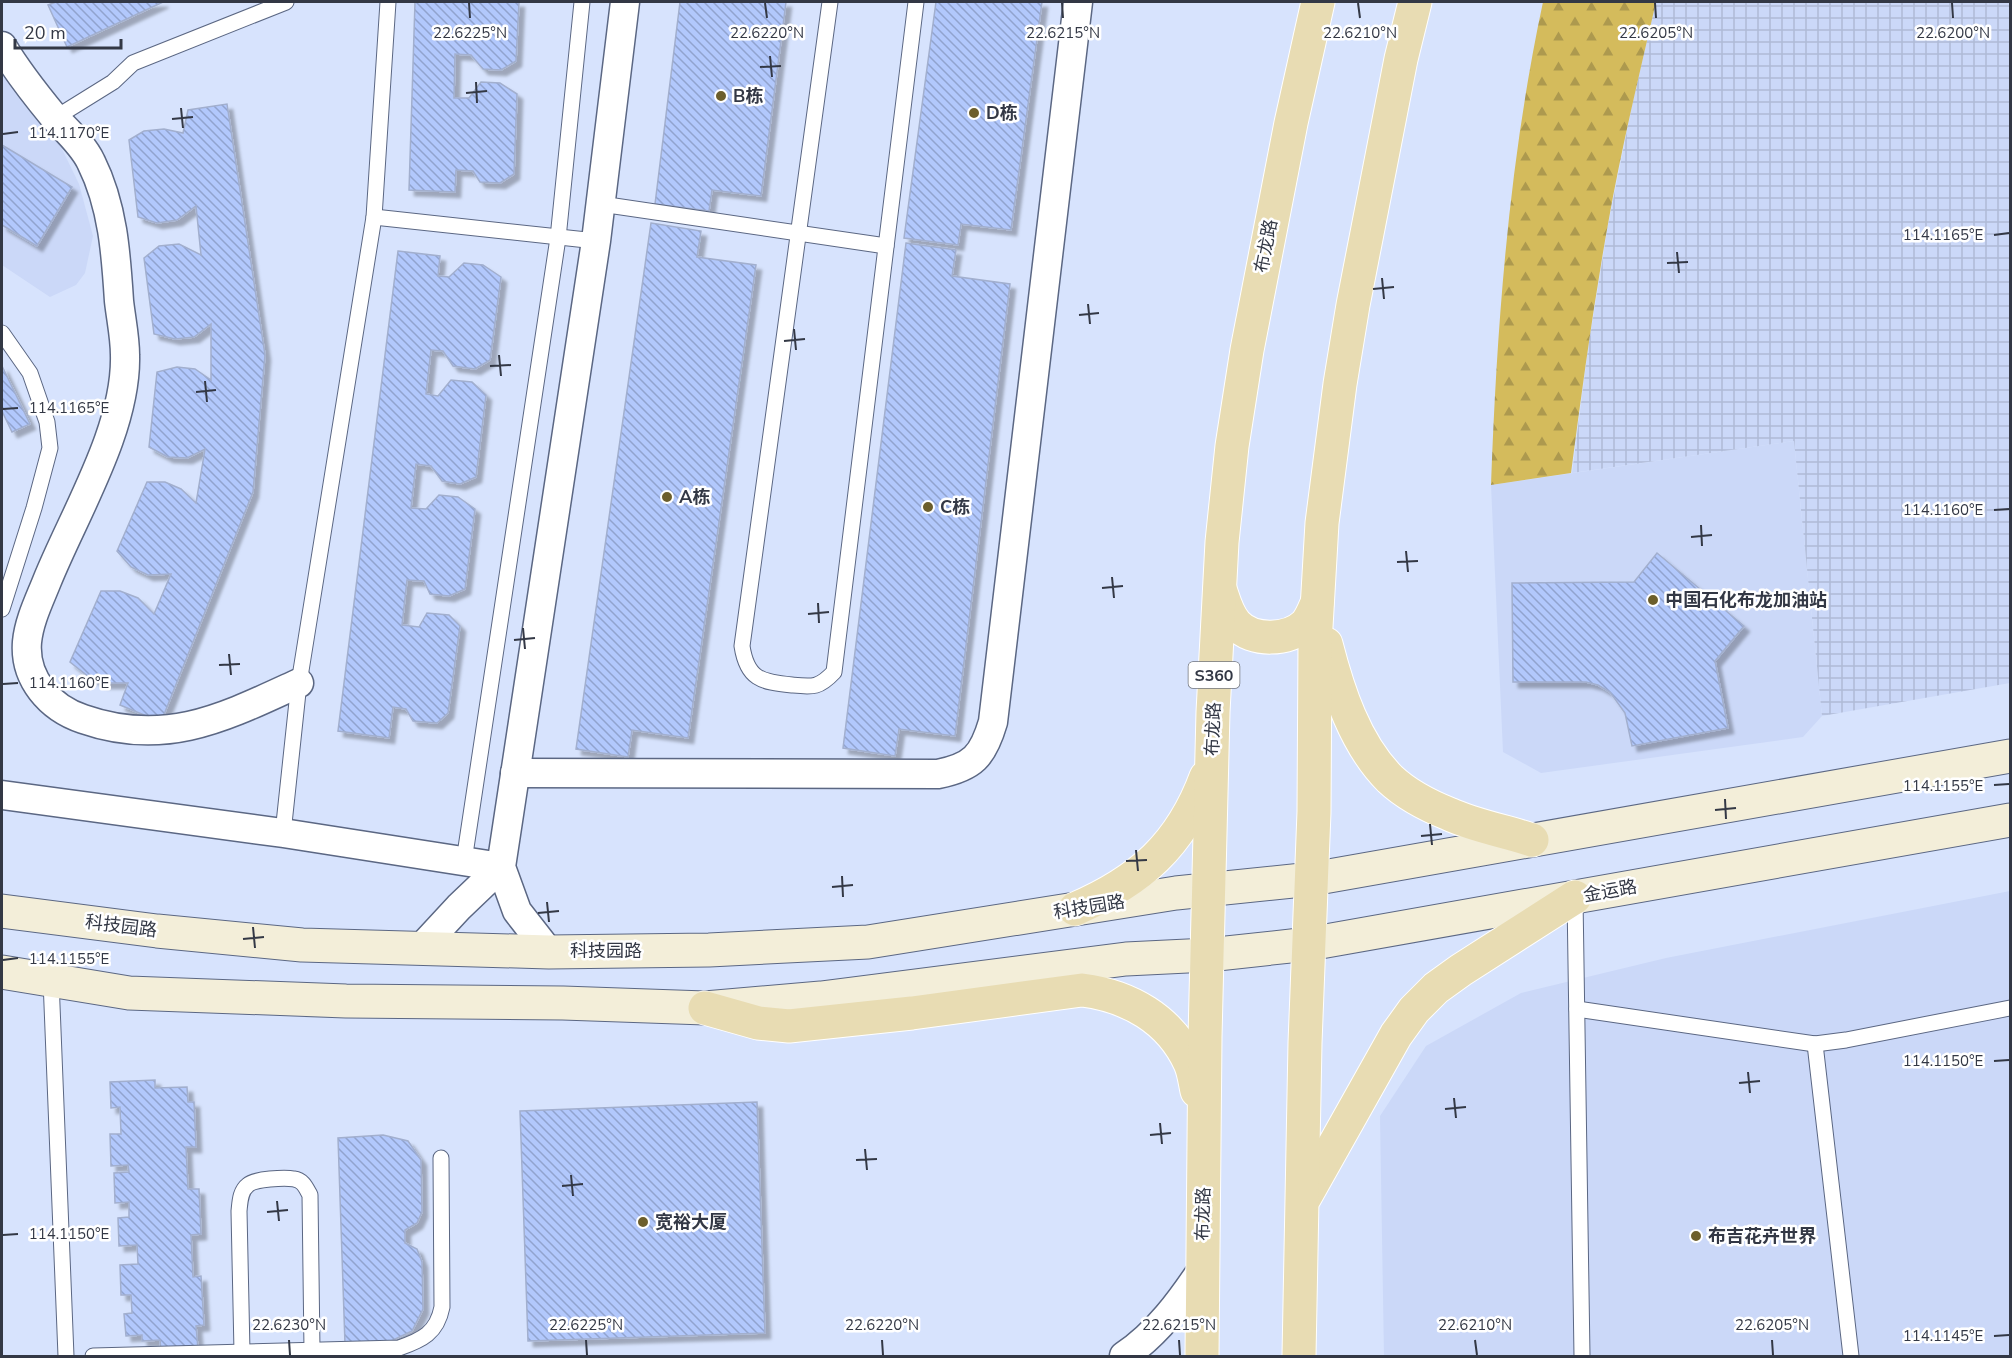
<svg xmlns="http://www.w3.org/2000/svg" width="2012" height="1358" font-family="'Nunito Sans','Noto Sans SC',sans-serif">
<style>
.built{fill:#cbd8f8}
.industrial{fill:url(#industrial-grid)}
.forest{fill:url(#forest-firs)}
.building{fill:url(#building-back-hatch);stroke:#a2afce;stroke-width:1.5;filter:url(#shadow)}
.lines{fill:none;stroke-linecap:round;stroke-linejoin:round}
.service-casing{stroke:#5b6783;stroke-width:17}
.minor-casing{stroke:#5b6783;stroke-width:31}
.secondary-casing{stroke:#5b6783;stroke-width:35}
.primary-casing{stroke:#fff;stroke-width:35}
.service{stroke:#fff;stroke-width:15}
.minor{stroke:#fff;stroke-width:28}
.secondary{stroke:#f3eed9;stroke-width:33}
.primary{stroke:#e8dcb3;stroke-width:33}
.ticks{fill:none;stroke:#333845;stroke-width:2}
.poi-dot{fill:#6c5e2c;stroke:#fff;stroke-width:2}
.labels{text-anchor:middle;stroke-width:5;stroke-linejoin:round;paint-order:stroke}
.shield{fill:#fff;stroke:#70747d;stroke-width:1.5}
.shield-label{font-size:16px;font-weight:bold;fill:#333845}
.poi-label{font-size:18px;font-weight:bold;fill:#333845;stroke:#fff;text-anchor:start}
.street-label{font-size:18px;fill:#333845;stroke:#fff}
.ticks-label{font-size:15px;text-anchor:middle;fill:#333845;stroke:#fff;stroke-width:5;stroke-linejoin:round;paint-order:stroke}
</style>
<defs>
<pattern id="industrial-grid" width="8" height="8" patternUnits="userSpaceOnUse" patternTransform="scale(1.5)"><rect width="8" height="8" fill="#cbd8f8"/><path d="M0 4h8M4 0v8" fill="none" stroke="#afbad6"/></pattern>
<pattern id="forest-firs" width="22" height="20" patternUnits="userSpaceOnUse" patternTransform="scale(1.5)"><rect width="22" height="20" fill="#d4bb5c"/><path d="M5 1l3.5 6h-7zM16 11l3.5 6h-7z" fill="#ad994e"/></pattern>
<pattern id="building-back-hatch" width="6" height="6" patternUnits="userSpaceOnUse" patternTransform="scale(1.5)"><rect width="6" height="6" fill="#b2c8fc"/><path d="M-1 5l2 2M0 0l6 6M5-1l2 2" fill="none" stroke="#91a3ce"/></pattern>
<filter id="shadow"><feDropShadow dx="5.5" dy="5.5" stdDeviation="1.5" flood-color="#0004"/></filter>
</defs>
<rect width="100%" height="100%" fill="#d7e3fd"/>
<g class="built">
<polygon points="2,71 36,113 61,147 79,184 93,236 85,273 76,285 50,297 2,265"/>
<polygon points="1794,441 1822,716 1803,737 1541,773 1503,752 1491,485"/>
<polygon points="2010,891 2010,1356 1384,1356 1380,1116 1426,1046 1521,993 1666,958"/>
</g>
<polygon class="industrial" points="1656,2 2010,2 2010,683 1822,716 1794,441 1572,473 1588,349 1608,225 1633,101"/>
<path class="forest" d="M1543,2H1656C1639,76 1621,150 1608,224C1593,307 1582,390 1571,473L1491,485C1497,322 1509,161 1543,2Z"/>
<g class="building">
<polygon points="56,2 163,2 67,47 48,5"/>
<polygon points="415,2 519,2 516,61 501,70 483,69 471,55 455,54 454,98 469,98 481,82 500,83 517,94 514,174 500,183 480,182 473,171 456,170 455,192 409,190"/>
<polygon points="680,2 786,2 761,196 712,190 709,211 655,204"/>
<polygon points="936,2 1042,2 1011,230 961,224 958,245 904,238"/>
<polygon points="227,104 265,355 253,492 161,722 120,705 128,683 103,683 89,677 70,662 101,591 120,591 138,598 154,614 171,574 148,575 131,567 117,551 147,482 165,482 181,489 196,503 205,449 187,458 168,457 149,447 157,372 177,367 195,369 211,380 211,324 194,337 175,339 154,334 144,258 159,246 179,244 201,255 196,206 177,220 157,223 138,217 129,140 144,131 164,129 183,133 188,110"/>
<polygon points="2,145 72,187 37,246 2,225"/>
<polygon points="651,223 701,231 697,257 756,265 688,738 632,730 628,757 576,749"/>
<polygon points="906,243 956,250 952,276 1010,284 955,736 899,729 895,756 843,748"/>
<polygon points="398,251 440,256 438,276 449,277 464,263 483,265 501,277 490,360 475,369 453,366 443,351 431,350 426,394 438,396 451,380 472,382 486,395 476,477 460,484 442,481 431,466 416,464 411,508 426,509 439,495 458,497 475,509 465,589 449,596 430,594 424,581 407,580 402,625 419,627 427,613 449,615 460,626 448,713 437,723 413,721 406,709 393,707 389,738 338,731"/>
<polygon points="2,366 30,424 12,432 2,411"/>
<polygon points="1657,553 1744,626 1715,661 1728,728 1632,746 1625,713 1610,692 1598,685 1586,682 1513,682 1512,583 1634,582"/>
<polygon points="155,1080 155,1088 187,1087 188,1102 194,1102 196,1147 186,1147 188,1189 199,1189 201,1234 191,1235 193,1277 201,1276 204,1325 196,1326 198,1349 161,1351 160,1340 142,1341 142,1335 126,1336 124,1314 132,1313 131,1295 121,1295 120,1265 138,1264 137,1245 119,1246 118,1218 129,1217 129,1202 115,1203 114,1173 129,1172 128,1165 111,1166 110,1134 121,1134 120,1107 111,1108 110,1082"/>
<polygon points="757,1102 765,1333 528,1341 520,1111"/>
<polygon points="383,1135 408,1141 421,1160 422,1212 417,1223 405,1230 405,1243 417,1249 422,1262 423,1309 412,1331 389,1342 345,1344 338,1138"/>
</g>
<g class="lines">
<defs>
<g id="service">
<path d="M830,2L742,646C747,679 761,682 792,685C813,687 819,688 834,672L916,2"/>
<polyline points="55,118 113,82 133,63 286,2"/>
<polyline points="601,204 886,246"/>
<polyline points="374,217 596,241"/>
<polyline points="2,333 30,373 47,422 50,448 34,508 2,609"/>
<polyline points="283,833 299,683 374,217 388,2"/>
<polyline points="464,861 558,238 582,2"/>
<polyline points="1575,898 1582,1356"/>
<polyline points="51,980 66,1356"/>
<polyline points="1577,1009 1815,1044 1846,1040 2010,1008"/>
<polyline points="1815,1044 1851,1356"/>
<path d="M242,1352L239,1211C240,1202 240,1191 248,1185C254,1179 285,1177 294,1179C303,1180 306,1188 310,1195L312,1350"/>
<path d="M93,1356L399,1348C422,1340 437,1333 442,1307L441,1158"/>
</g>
<g id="minor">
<path d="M2,46C17,71 35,94 54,117C67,131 83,145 91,162C113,206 116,254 119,301C121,319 125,337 125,355C127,429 74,514 47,581C39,601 29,621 27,642C24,679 50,708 83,719C166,748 225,717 299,683"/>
<path d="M515,773L938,774C973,767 983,756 993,722L1078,2"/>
<polyline points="2,795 283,833 501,867"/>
<polyline points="421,948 459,907 501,867"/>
<polyline points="549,952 517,911 501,867 596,241 625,2"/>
<path d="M1124,1356C1157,1334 1181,1301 1203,1268"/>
</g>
<g id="secondary">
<polyline points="2,911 157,931 302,945 549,952 709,950 868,942 1176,893 1312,879 2010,756"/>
<polyline points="2,972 129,993 346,1001 563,1003 705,1008 821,998 1126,959 1208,955 1309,944 2010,820"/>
</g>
<g id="primary">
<path d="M1220,589C1224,601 1227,614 1236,624C1252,642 1289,641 1306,624C1311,618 1314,610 1317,603"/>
<path d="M1326,644C1338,691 1355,744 1390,779C1406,794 1429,806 1449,814C1475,826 1505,831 1532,840"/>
<path d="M1075,909C1140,881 1181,845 1206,777"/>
<path d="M705,1008L758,1023L789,1026L912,1013L1082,990C1129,996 1170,1019 1190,1063C1194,1072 1195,1082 1197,1091"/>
<polyline points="1305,1197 1396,1035 1414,1010 1436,988 1461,970 1575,897"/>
<polyline points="1202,1356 1205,1037 1213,712 1222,542 1232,446 1247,350 1291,123 1318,2"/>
<polyline points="1299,1356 1305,1043 1314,812 1315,644 1322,523 1340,384 1353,305 1401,59 1415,2"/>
</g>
</defs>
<use href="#service" class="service-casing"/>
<use href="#minor" class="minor-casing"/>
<use href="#secondary" class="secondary-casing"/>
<use href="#primary" class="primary-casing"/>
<use href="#service" class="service"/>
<use href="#minor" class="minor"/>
<use href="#secondary" class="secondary"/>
<use href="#primary" class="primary"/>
</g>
<path class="ticks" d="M469,3L470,18M765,3L767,18M1062,3L1063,18M1358,3L1360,18M1655,3L1656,18M1952,3L1953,18M770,56L772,77M760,67L781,66M476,82L477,103M466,93L487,91M181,108L183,128M172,119L193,117M3,134L18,132M1994,235L2009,233M1677,252L1679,273M1667,263L1688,262M1382,278L1384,299M1373,289L1394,287M1088,304L1090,324M1079,315L1099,313M794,329L796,350M784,341L805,339M499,355L501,376M490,366L511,365M205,381L207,402M196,392L216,390M3,409L18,408M1994,510L2009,509M1701,525L1702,546M1691,537L1712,535M1406,551L1408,572M1397,562L1418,561M1112,577L1114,598M1102,588L1123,586M818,603L819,623M808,614L829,612M523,628L525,649M514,640L535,638M229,654L231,675M219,665L240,664M3,684L18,683M1994,785L2009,784M1725,799L1726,819M1715,810L1736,808M1430,824L1432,845M1421,836L1442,834M1136,850L1138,871M1126,861L1147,860M842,876L843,897M832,887L853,885M547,902L549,922M538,913L559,911M253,927L255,948M243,939L264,937M3,960L18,958M1994,1061L2009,1060M1748,1072L1750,1093M1739,1083L1760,1081M1454,1098L1456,1118M1445,1109L1466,1107M1160,1123L1162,1144M1150,1135L1171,1133M865,1149L867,1170M856,1160L877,1159M571,1175L573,1196M562,1186L583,1184M277,1201L279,1221M267,1212L288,1210M3,1235L18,1234M1994,1336L2009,1335M289,1340L290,1355M586,1340L587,1355M882,1340L883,1355M1179,1340L1180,1355M1475,1340L1477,1355M1772,1340L1773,1355"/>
<g class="poi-dot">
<circle cx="721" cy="96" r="6"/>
<circle cx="974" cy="113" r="6"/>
<circle cx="667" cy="497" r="6"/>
<circle cx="928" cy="507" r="6"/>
<circle cx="1653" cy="600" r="6"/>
<circle cx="643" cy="1222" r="6"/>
<circle cx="1696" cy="1236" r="6"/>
</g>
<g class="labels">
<rect class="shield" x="1188.5" y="662" width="51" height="26" rx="4.5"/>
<g class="shield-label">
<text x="1214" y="681">S360</text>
</g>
<g class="poi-label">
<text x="733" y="102">B栋</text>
<text x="986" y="119">D栋</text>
<text x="679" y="503">A栋</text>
<text x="940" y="513">C栋</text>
<text x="1665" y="606">中国石化布龙加油站</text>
<text x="655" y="1228">宽裕大厦</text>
<text x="1708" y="1242">布吉花卉世界</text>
</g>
<g class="street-label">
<text transform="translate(1266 246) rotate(-79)" y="6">布龙路</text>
<text transform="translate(1213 729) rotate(-88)" y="6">布龙路</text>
<text transform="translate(1610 891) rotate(-10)" y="6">金运路</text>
<text transform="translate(1089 907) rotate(-9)" y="6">科技园路</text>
<text transform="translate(121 926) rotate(7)" y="6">科技园路</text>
<text x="606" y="957">科技园路</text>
<text transform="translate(1203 1214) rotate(-89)" y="6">布龙路</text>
</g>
</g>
<g class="ticks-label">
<text x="470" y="38">22.6225°N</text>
<text x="767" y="38">22.6220°N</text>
<text x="1063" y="38">22.6215°N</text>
<text x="1360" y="38">22.6210°N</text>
<text x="1656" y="38">22.6205°N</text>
<text x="1953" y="38">22.6200°N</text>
<text x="69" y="138">114.1170°E</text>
<text x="1943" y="240">114.1165°E</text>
<text x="69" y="413">114.1165°E</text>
<text x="1943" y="515">114.1160°E</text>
<text x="69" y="688">114.1160°E</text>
<text x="1943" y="791">114.1155°E</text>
<text x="69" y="964">114.1155°E</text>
<text x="1943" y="1066">114.1150°E</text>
<text x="69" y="1239">114.1150°E</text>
<text x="289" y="1330">22.6230°N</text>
<text x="586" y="1330">22.6225°N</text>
<text x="882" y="1330">22.6220°N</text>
<text x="1179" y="1330">22.6215°N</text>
<text x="1475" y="1330">22.6210°N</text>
<text x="1772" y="1330">22.6205°N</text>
<text x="1943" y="1341">114.1145°E</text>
</g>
<rect width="2012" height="1358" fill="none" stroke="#333845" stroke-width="6"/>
<path d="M15 39v9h106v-9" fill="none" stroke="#333845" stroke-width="3"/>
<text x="24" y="39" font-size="18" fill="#333845" stroke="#ffffff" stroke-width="4.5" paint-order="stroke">20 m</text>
</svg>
